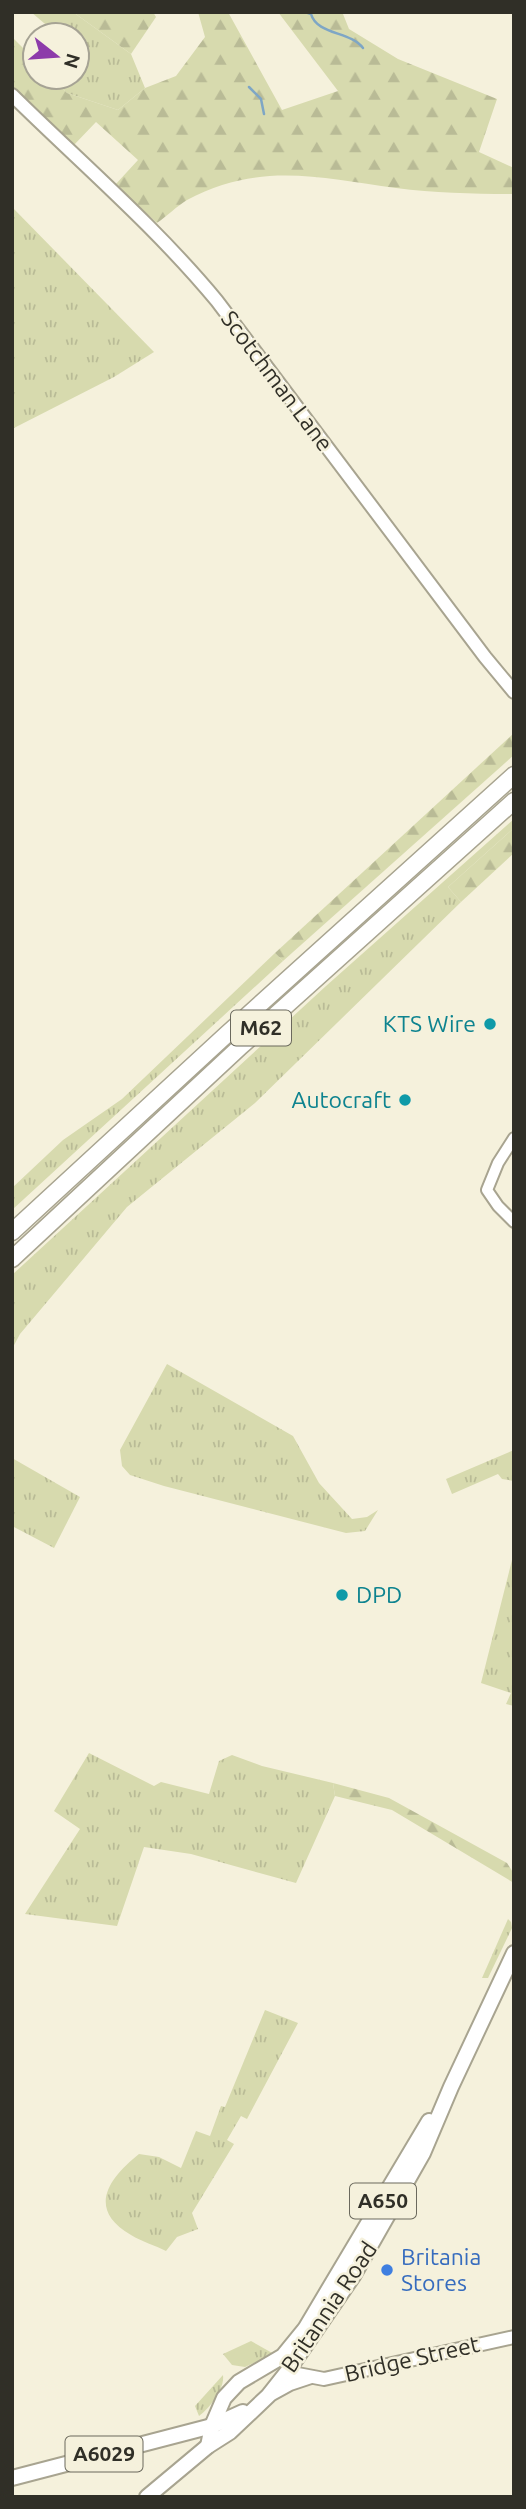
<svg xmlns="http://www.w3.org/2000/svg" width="526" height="2509" font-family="Ubuntu,sans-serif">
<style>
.grass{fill:url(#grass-tufts)}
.forest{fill:url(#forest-firs)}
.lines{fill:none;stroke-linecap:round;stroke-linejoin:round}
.stream{stroke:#7ea6c5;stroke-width:2.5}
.tertiary-casing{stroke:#a8a490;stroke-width:14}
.secondary-casing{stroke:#a8a490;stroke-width:16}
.primary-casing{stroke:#a8a490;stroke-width:18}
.motorway-casing{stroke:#a8a490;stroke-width:19}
.tertiary{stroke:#fff;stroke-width:10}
.secondary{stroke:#fff;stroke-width:12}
.primary{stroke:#fff;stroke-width:14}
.motorway{stroke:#fff;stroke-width:16}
.culture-dot{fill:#0f9aa8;stroke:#f5f1dc;stroke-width:2.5}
.shop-dot{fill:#3f7fe0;stroke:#f5f1dc;stroke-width:2.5}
.labels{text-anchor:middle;stroke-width:5;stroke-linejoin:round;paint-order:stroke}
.shield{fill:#f5f1dc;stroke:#6b695d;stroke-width:2}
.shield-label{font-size:21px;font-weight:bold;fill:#302f27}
.street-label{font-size:23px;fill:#302f27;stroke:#f5f1dc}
.culture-label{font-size:23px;fill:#0d838f;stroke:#f5f1dc;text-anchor:end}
.shop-label{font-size:23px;fill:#366cbe;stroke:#f5f1dc;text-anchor:start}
</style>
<defs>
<pattern id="grass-tufts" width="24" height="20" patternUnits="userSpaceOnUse" patternTransform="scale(1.75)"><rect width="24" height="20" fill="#d7daae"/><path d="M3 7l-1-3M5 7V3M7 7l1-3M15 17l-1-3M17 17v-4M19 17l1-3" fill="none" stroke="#b9bb96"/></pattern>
<pattern id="forest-firs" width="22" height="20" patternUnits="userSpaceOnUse" patternTransform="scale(1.75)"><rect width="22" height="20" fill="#d7daae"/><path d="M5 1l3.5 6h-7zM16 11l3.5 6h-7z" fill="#b9bb96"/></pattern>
</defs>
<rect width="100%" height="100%" fill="#f5f1dc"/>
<g class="grass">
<polygon points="31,12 73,12 131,54 145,88 118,110 67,93 52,77 77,77 77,35 58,35"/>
<polygon points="12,207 154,352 114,377 12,429"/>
<polygon points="514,819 514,828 448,887 461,902 255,1103 127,1207 20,1334 12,1349 12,1275 326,986"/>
<polygon points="275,953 283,961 12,1210 12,1188 63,1140 122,1099"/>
<polygon points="167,1364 293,1436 319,1483 352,1519 367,1517 378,1510 365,1531 346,1533 164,1486 130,1475 122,1466 120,1450"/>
<polygon points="514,1450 514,1481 502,1479 498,1474 452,1494 446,1479"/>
<polygon points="12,1458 80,1497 54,1548 12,1526"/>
<polygon points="514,1552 514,1706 506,1704 511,1693 481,1683"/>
<polygon points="89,1753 154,1786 161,1782 209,1794 219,1761 232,1755 262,1766 333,1783 335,1796 296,1883 191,1854 144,1847 117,1926 25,1914 80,1829 54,1811"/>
<polygon points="508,1919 511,1922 512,1928 488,1978 482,1978"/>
<path d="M265,2010L298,2023L247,2119L241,2116L227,2140L234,2144L192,2213L198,2229L177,2237L166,2251C155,2245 142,2242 131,2235C86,2209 109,2178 139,2154L159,2157L181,2168L196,2131L210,2136L221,2106L225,2107Z"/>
<polygon points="251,2341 274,2354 245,2367 232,2365 223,2354"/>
<path d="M223,2375C225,2388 210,2408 199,2416L195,2406Z"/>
</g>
<g class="forest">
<polygon points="73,12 153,12 156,17 131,54"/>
<path d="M198,12H228L282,110L338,91L278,12H339L343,14L349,29L398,59L497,99L479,152L514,168V194C474,194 435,193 396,188C320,178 260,161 187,200C177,206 167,216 157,223L115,185L138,160L96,122L73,146L12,86V37L35,60V77H52L67,93L118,110L145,88L176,76L205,37Z"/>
<polygon points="514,733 514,755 283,961 275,953"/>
<polygon points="514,828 514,853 461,902 448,887"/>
<polygon points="333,1783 389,1798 507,1863 514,1874 514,1883 392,1810 335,1796"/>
</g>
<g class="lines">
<g class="stream">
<path d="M305,12L311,14C317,35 350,31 363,48"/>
<polyline points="249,87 261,99 264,114"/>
</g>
<defs>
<polyline id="tertiary" points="514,1138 498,1163 487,1190 498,1206 514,1222"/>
<g id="secondary">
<path d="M12,95C81,163 155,226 217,301L485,657L514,692"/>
<polyline points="287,2372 324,2379 514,2337"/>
<polyline points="270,2395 290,2384 311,2377"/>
</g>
<g id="primary">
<polyline points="208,2446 212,2426 224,2398 239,2382 283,2356 305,2329 429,2121"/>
<polyline points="12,2478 212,2426 243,2412"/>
<polyline points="147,2497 208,2446 230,2432 268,2396 287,2372 353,2276 423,2153 451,2087 514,1953"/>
</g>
<g id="motorway">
<polyline points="12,1232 227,1034 514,775"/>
<polyline points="12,1259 240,1047 514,801"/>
</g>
</defs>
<use href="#tertiary" class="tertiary-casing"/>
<use href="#secondary" class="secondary-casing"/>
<use href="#primary" class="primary-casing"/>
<use href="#motorway" class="motorway-casing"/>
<use href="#tertiary" class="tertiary"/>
<use href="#secondary" class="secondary"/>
<use href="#primary" class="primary"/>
<use href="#motorway" class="motorway"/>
</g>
<g class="culture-dot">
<circle cx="490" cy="1024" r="7"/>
<circle cx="405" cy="1100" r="7"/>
<circle cx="342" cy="1595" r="7"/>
</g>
<circle class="shop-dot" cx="387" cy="2270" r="7"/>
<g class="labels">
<g class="shield">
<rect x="231" y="1010.5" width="60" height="35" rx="5"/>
<rect x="350" y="2183.5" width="66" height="35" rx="5"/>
<rect x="65.5" y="2436.5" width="77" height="35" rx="5"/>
</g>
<g class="shield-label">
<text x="261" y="1035">M62</text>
<text x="383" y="2208">A650</text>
<text x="104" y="2461">A6029</text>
</g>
<g class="street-label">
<text transform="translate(277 381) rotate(53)" y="8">Scotchman Lane</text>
<text transform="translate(329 2307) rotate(-56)" y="8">Britannia Road</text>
<text transform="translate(412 2359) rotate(-13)" y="8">Bridge Street</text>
</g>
<g class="culture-label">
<text x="476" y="1032">KTS Wire</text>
<text x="391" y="1108">Autocraft</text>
<text x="356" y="1603" text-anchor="start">DPD</text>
</g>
<g class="shop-label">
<text x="401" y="2265">Britania<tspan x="401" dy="26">Stores</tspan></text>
</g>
</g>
<rect width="526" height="2509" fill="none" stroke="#302f27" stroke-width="28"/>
<g transform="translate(56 56) rotate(107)"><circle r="33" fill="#f5f1dc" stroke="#a6a394" stroke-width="2"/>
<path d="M0-5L12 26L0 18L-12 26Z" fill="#8d3baa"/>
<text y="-10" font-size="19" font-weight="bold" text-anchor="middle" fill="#302f27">N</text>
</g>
</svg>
